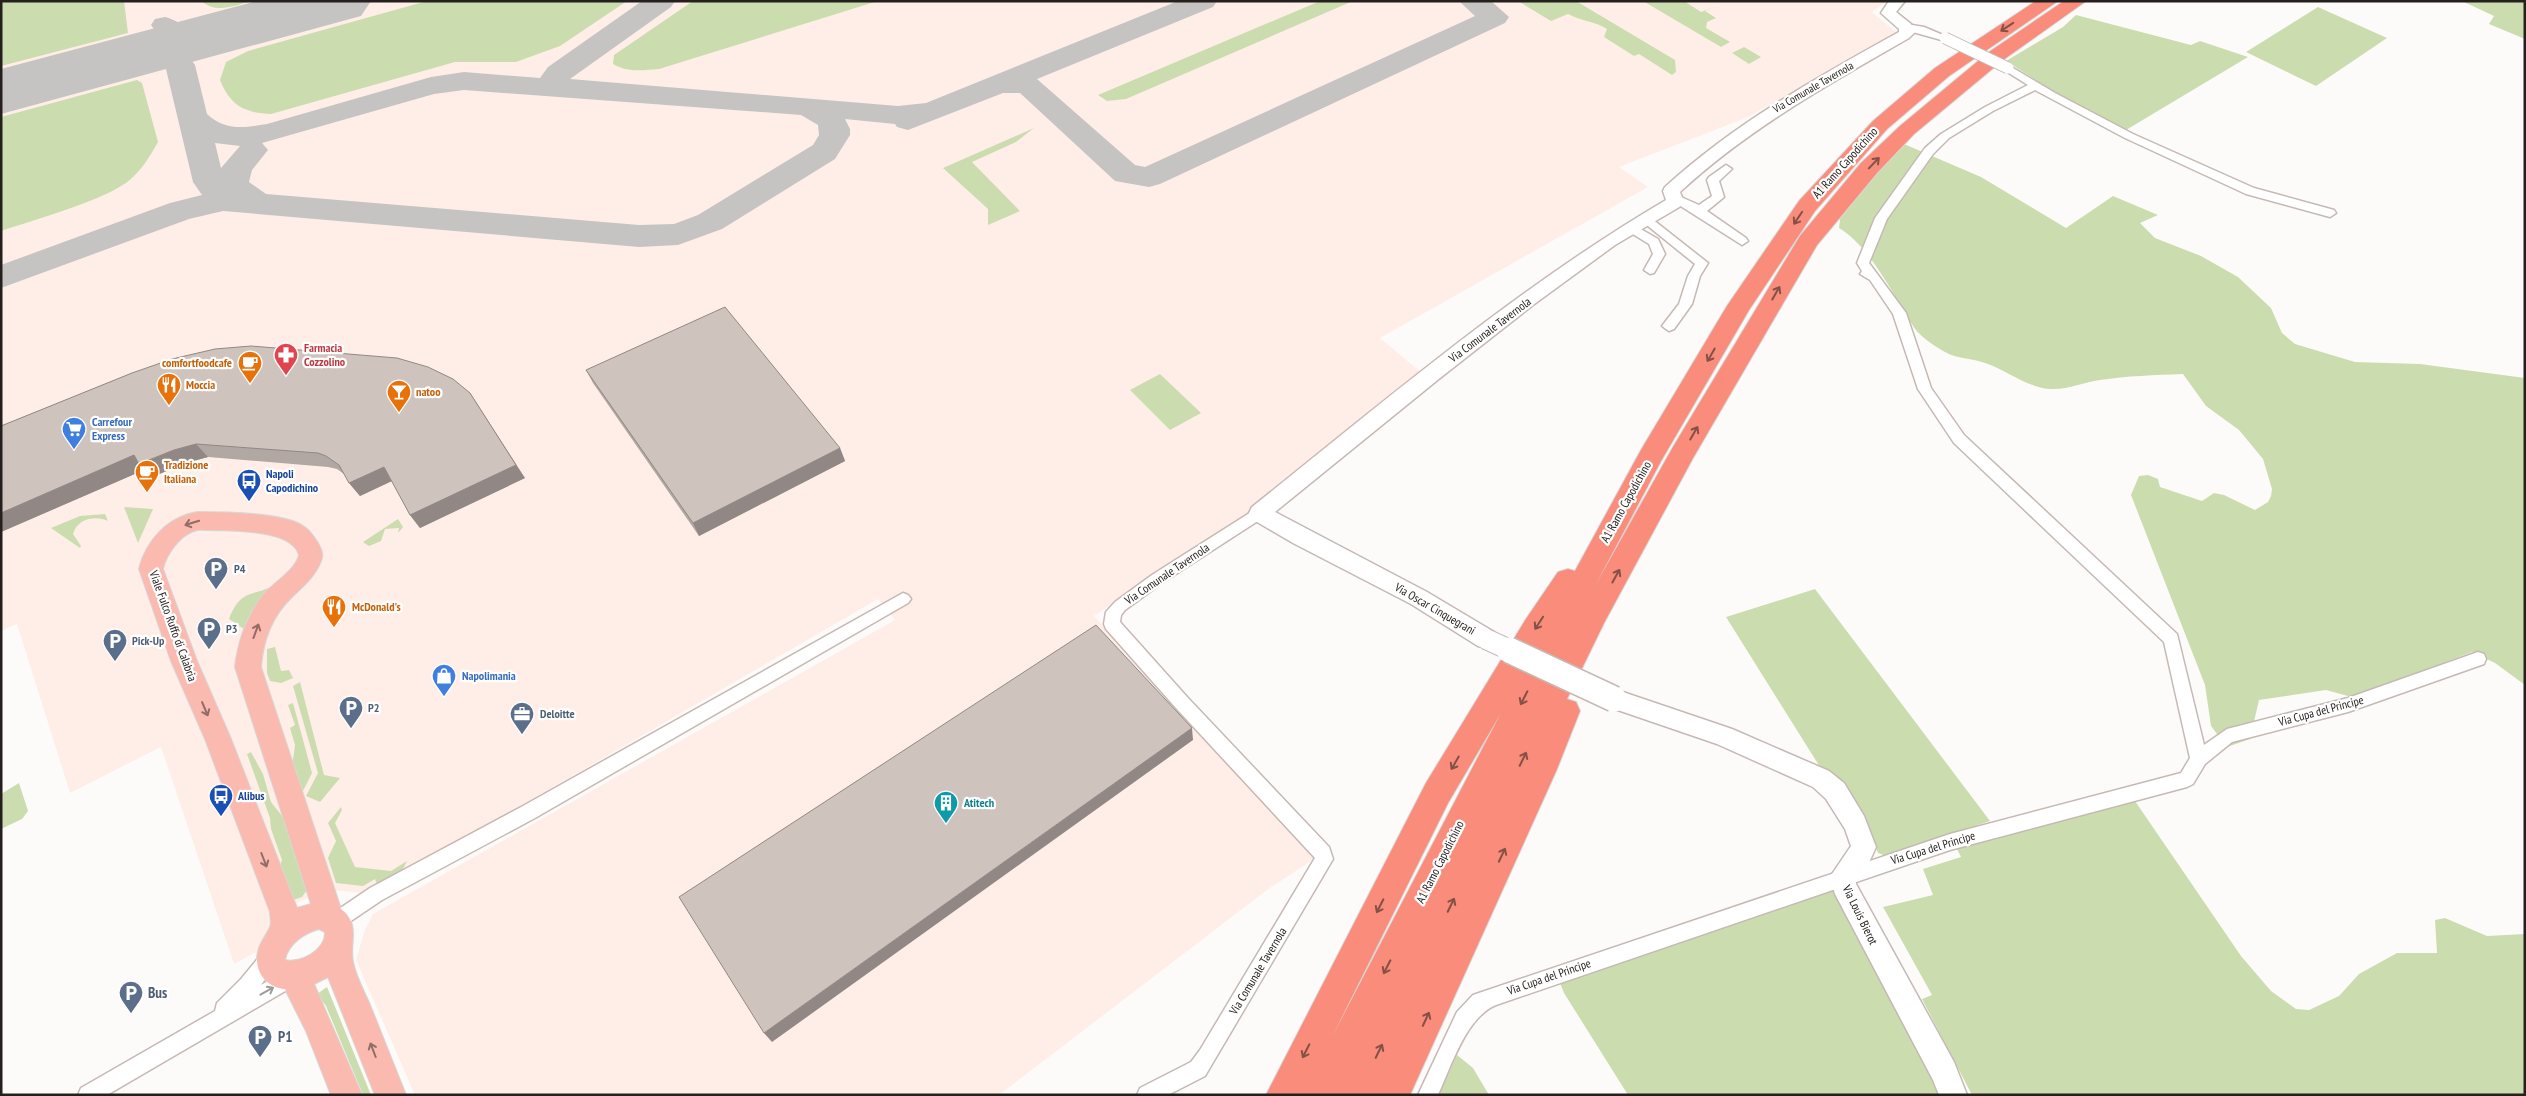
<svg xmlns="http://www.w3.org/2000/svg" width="2526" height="1096" font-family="'PT Sans Narrow',sans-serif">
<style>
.built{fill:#ffeee7}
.green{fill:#cbddae}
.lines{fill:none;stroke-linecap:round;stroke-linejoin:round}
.taxiway{fill:#c6c4c2;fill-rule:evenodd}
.runway{fill:#c6c4c2;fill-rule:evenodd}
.street-casing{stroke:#c6b9b4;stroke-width:3}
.secondary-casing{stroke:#c6b9b4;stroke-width:3}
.primary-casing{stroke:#d8d7d6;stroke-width:2}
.highway-casing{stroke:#d8d7d6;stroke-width:2}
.street{fill:#fff;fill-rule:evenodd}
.secondary{fill:#fff;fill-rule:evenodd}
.primary{fill:#fbbaaf;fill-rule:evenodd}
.highway{fill:#f98c7a;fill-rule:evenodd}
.street-bridge-casing{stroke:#c6b9b4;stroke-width:13;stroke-linecap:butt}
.secondary-bridge-far1-casing{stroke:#c6b9b4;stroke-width:22;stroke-linecap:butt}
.secondary-bridge-casing{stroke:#c6b9b4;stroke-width:28;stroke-linecap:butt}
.street-bridge{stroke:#fff;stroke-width:11}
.secondary-bridge-far1{stroke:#fff;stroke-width:20}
.secondary-bridge{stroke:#fff;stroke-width:25}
.wall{fill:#b2a8a3}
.shaded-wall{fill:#918885}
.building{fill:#cfc3be;stroke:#918885}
.oneway{stroke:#845147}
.oneway2{stroke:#906d66}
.oneway3{stroke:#9d9b9a}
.labels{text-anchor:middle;stroke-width:4.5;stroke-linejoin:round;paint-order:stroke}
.far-street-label{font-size:11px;fill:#25201e;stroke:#fff}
.street-label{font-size:12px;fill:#25201e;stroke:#fff}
.health-label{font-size:12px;font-weight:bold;fill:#be3a42;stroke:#fff;text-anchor:start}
.food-label{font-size:12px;font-weight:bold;fill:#c56008;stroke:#fff;text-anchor:start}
.shop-label{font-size:12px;font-weight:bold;fill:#366cbe;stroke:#fff;text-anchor:start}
.transit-label{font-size:12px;font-weight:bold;fill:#164399;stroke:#fff;text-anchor:start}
.service-label{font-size:12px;font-weight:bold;fill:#4e5e75;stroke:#fff;text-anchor:start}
.culture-label{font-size:12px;font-weight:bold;fill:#0d838f;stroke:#fff;text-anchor:start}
.near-service-label{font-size:15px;font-weight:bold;fill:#4e5e75;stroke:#fff;text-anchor:start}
</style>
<rect width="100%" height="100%" fill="#fdfbfa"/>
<polygon class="built" points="1,1 1888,1 1872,12 1897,33 1746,118 1619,167 1648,187 1380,338 1423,374 1270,500 1094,616 1317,857 1267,890 999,1095 415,1095 356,960 364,932 373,914 895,620 878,599 448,848 363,893 330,890 300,901 275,919 258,951 234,964 161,747 70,793 17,624 1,631"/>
<g class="green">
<polygon points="1,1 124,1 128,33 1,66"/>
<path d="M201,1H252C233,6 217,14 201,1Z"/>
<path d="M427,1H627L560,46L516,62H455L271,114C244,113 230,105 220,80L226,62L248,51Z"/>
<path d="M693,1H878L659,69C643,70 628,73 613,64L614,55Z"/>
<polygon points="1320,1 1353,1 1126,99 1107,101 1098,95"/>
<path d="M1518,1H1576L1675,60L1676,72L1672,75L1639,54L1634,56L1604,37L1607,29C1594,21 1581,21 1568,14L1551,21Z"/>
<polygon points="1643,1 1684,1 1701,12 1714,7 1705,11 1716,18 1707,22 1706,28 1730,42 1721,47"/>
<polygon points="2462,1 2525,1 2525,39 2489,24 2494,16"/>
<polygon points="2318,7 2387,38 2316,86 2246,52"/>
<polygon points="2076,15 2191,45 2200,41 2248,57 2126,130 2058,94 2006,61 2063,27"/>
<polygon points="1744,47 1761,57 1749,64 1732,53"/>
<path d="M137,80L142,83L158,142C150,156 143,168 131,179C107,200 33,220 1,231V117Z"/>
<polygon points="1034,128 1016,142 972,162 1020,211 988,225 988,209 943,168"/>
<path d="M1904,144L1981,177L2066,228L2113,196L2158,215L2140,223L2155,238L2201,256L2238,277L2271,308L2282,333L2295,344L2355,362L2420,364L2525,378V685L2495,663L2472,652L2366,692L2377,704L2326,690L2259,700L2250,739L2227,747L2211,726L2205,685L2131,495L2139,476L2148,475L2158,479L2160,487L2202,501L2214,493L2224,495L2255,510L2268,502L2271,496L2272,489L2263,459L2239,430L2206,406L2183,374C2155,375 2127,376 2100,380C2084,382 2067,390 2051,389C2027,388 2007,370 1985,363C1973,358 1956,359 1945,352C1936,347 1921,337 1915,329C1896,299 1869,245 1839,228L1841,211Z"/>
<polygon points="1160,374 1201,413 1170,430 1130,390"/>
<polygon points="124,507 153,509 138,543"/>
<path d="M105,514L108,521C97,516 78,517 73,534L81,546L80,548L51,528L80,516Z"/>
<polygon points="398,519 403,527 398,533 399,528 385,529 381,541 369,546 363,542"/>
<path d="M291,568L294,569L247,631L229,619C242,585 256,599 278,582C283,579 287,572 291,568Z"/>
<polygon points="1815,589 1990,821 1886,856 1878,853 1865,825 1825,775 1726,617"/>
<polygon points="275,647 281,671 289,670 293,678 281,683 270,681 267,673 267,649"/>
<polygon points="300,682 324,775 340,778 320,802 306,796 318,773 293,686"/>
<polygon points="293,703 312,773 301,795 292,767 295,745 290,728 295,725 288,705"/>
<polygon points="251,752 263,774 271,802 286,821 307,890 302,897 293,900 279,869 282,860 271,829 270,818 247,754"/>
<polygon points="19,783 28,811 22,819 1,829 1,794"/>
<polygon points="2135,801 2241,956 2271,991 2296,1009 2309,1010 2339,996 2359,974 2397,953 2437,953 2435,920 2445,918 2487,936 2525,934 2525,1095 1972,1095 1922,999 1932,995 1883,907 1933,895 1923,869 1961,857 1955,845 2095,807"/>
<polygon points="341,807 342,810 335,823 355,867 391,871 407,861 403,869 377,884 375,879 363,886 336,883 328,858 336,841 328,823"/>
<polygon points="1832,886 1942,1095 1628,1095 1564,993 1558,978"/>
<polygon points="327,987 371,1095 363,1095 326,1006 317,994"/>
<polygon points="1457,1055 1473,1068 1489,1095 1439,1095"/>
</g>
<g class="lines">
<g class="taxiway">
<path d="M642,1H675L671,7L570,79L898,106L926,103L1178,1H1217L1213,7L1037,79L1135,165L1145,167L1475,16L1459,1H1491L1509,17L1505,23L1160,184L1149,187L1115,181L1020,93H1003L908,130L897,127L895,124L845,119L850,129V135L835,159L722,229L678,245L639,247L223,211L189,219L1,288V265L170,203L202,195L193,182L165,65C150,58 131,69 114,65L110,59L114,53L152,45L184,50L195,65L207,114C225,131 244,128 267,124L431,77L464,72L540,78L548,67ZM464,90L801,115L818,125L819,135L813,145L698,215L674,224L639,225L266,194L249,182L252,170L268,150L262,143L434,94ZM215,143L240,146L221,168Z"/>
<path d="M165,17C175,19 183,27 194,28C216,28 238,14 260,19L264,25L260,31C227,40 175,60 151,25L155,19Z"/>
</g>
<polygon class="runway" points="257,1 371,1 361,16 1,114 1,69"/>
<defs>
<g id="street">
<polygon points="1906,24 1924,27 1950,38 1945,41 1902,29 1902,25"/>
<path d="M2008,65L2055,93L2133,134L2254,188L2334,210L2336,213L2330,217L2246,194L2125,138L2035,90L1993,111L1949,138L1933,154L1887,219L1869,263L1906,313L1931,388L1964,435L2177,634L2204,745L2227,729L2348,698L2478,652L2484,654L2486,659L2484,664L2348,712L2232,742L2205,764L2193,784L2187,787L1950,850L1496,1005C1466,1017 1451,1067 1438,1095H1418L1457,1012L1473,995L1950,834L2181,773L2190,758L2164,642L1954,443L1918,389L1893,314L1870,280L1860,274L1862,271L1857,263L1875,218L1925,148L1941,134L1985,107L2028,85L2004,70L2003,68Z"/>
<polygon points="1726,165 1732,169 1719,181 1724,197 1707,211 1746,238 1748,241 1742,245 1668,198 1674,194 1699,205 1712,196 1707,180 1709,177"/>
<polygon points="1647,215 1708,263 1700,276 1692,304 1674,329 1669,331 1662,326 1679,304 1688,276 1695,264 1643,222 1641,219"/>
<polygon points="1632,224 1658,239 1665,254 1654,273 1650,274 1644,270 1653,254 1649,244 1628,231 1626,228"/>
<polygon points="1259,507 1264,509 1266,513 1264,517 1162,583 1125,610 1121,615 1120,622 1188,698 1329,847 1333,859 1205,1076 1168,1095 1137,1095 1140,1088 1191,1062 1200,1050 1315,858 1176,708 1106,629 1104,624 1106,612 1115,602 1152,575"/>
<polygon points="903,593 908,595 911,599 908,603 535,818 382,900 342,927 336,930 330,927 327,921 330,915 370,888 523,806"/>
<polygon points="271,948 278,951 280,957 261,985 292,968 299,971 301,977 299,983 107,1095 78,1095 81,1088 215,1011 217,1003 241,979 264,951"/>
</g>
<g id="secondary">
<path d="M1889,1H1905L1896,12L1911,24L1915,32L1909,38C1829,84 1748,129 1680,192L1684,202L1681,206L1615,245L1533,305L1440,378L1275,512L1427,592L1494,632L1497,639L1494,646L1486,648L1478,646L1411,604L1293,543L1252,519L1249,513L1252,507C1386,400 1518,287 1666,200L1663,191L1665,187C1735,123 1816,78 1899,32V29L1881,13Z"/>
<polygon points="1614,689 1732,729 1829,771 1844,783 1864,816 1876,847 1867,867 1856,880 1856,884 1954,1062 1967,1095 1939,1095 1933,1080 1835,894 1830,877 1851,846 1845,829 1826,799 1813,787 1717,744 1606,706 1602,699 1606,692"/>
</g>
<path id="primary" d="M198,512C222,512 284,513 303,526C310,530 314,537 318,543C321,549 324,554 321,561C315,577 302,587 290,599C271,618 263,641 261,667L341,909C361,924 349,943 353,962C356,977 364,991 370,1005C382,1035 394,1065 406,1095H375L328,977L314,984L362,1095H331L306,1031L285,989C264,987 252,968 259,948C262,940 267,934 270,927C272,923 270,917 270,912L205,739L171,661L139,569C146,540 169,516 198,512ZM210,530C233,531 292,529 299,555C296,570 273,583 263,595C247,616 238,641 235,667L311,904L297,908L231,739L197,661L163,569C166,555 179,536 194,531C199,529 205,530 210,530ZM319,929L325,932C326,950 300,964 285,960C288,944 304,933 319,929Z"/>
<path id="highway" d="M2036,1H2058L1949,76L1887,129L1815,211L1749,310L1661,461L1595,586L1673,447L1800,236L1861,163L1900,126L1989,52L2064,1H2086L2003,60L1914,134L1877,173L1817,245L1693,458L1604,623L1567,699L1576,702L1580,711L1557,769L1410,1095H1266L1426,783L1526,619L1558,572L1568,569L1575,571L1641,450L1727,306L1799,201L1873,121L1935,68ZM1501,713L1332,1037L1448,803Z"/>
</defs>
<use href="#street" class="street-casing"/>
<use href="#secondary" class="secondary-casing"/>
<use href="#primary" class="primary-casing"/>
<use href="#highway" class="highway-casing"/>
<use href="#street" class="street"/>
<use href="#secondary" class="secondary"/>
<use href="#primary" class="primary"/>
<use href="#highway" class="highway"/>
<defs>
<polyline id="street-bridge" points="1945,38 2008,68"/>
<polyline id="secondary-bridge-far1" points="1486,639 1512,651"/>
<polyline id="secondary-bridge" points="1509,650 1614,699"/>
</defs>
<use href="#street-bridge" class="street-bridge-casing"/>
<use href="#secondary-bridge-far1" class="secondary-bridge-far1-casing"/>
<use href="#secondary-bridge" class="secondary-bridge-casing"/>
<use href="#street-bridge" class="street-bridge"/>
<use href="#secondary-bridge-far1" class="secondary-bridge-far1"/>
<use href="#secondary-bridge" class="secondary-bridge"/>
</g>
<g class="wall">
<polygon points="586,370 840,448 845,461 699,536 593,383"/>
<polygon points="132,373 525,478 420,528 410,515 392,481 360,496 349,483 344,474 337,469 328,467 208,457 186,463 152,477 144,470 1,532 1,426"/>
</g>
<g class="shaded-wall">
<polygon points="470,393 525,478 420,528 410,515"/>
<polygon points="196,444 208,457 186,463 152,477 144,470 1,532 1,513 134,455"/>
<polygon points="840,448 845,461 699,536 693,523"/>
<polygon points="384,467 394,480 360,496 349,483"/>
<polygon points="1192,728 1193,740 772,1042 764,1033"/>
</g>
<g class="building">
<polygon points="725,307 840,448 693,523 586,370"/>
<polygon points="251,346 397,358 428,367 453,379 470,393 516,465 410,515 384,467 349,483 339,465 326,456 318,453 196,444 174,450 139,464 134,455 1,513 1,426 132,373 172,359 215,349"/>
<polygon points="1096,625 1192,728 764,1033 679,897"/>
</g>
<defs><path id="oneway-shaft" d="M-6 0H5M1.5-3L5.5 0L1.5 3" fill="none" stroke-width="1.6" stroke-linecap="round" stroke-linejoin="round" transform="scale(1.25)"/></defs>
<g class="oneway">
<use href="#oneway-shaft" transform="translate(2007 27) rotate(147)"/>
<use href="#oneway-shaft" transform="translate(1874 163) rotate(-46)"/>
<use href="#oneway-shaft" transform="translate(1798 218) rotate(124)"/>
<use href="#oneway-shaft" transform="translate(1776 293) rotate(-60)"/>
<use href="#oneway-shaft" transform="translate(1711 355) rotate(120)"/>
<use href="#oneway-shaft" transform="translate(1694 433) rotate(-60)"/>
<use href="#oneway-shaft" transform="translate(1616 576) rotate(-61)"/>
<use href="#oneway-shaft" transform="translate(1539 623) rotate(123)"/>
<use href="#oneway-shaft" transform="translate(1524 698) rotate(117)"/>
<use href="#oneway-shaft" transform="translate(1523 759) rotate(-64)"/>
<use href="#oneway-shaft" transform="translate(1455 763) rotate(120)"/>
<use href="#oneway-shaft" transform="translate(1502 855) rotate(-65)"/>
<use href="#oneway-shaft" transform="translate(1451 905) rotate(-64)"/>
<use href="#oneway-shaft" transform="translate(1380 906) rotate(117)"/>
<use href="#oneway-shaft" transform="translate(1387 967) rotate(117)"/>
<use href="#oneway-shaft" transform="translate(1426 1019) rotate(-65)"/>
<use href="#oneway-shaft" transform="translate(1306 1051) rotate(117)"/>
<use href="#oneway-shaft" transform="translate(1379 1051) rotate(-64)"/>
</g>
<g class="oneway2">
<use href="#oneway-shaft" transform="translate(192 523) rotate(163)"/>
<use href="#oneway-shaft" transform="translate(256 631) rotate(-70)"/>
<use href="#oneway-shaft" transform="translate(205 709) rotate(67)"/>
<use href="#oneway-shaft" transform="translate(264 860) rotate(69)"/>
<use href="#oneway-shaft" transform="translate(373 1050) rotate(-111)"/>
</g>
<use class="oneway3" href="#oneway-shaft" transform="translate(267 991) rotate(-29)"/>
<defs>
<symbol id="pharmacy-pin" viewBox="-11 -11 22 30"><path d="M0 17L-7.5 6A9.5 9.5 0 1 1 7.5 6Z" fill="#e0444e" stroke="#fff"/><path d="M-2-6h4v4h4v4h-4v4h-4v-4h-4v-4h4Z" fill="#fff"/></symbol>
<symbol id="cafe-pin" viewBox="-11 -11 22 30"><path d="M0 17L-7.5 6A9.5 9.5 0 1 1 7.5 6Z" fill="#e8710a" stroke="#fff"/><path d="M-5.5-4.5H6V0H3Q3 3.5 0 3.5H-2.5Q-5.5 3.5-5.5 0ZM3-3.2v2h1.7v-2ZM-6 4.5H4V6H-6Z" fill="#fff"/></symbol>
<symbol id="restaurant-pin" viewBox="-11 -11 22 30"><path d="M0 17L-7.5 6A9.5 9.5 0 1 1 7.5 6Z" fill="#e8710a" stroke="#fff"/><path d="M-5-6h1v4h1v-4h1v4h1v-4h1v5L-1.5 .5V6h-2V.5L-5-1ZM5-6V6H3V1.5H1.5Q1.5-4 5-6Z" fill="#fff"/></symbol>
<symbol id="bar-pin" viewBox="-11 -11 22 30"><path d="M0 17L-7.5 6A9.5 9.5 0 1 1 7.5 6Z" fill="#e8710a" stroke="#fff"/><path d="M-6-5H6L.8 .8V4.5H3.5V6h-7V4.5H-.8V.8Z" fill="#fff"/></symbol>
<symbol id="supermarket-pin" viewBox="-11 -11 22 30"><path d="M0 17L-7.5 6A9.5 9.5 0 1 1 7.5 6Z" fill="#3f7fe0" stroke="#fff"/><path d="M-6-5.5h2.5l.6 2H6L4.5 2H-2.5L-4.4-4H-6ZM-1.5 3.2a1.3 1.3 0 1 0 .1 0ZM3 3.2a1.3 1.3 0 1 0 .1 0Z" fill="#fff"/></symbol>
<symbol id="bus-pin" viewBox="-11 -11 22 30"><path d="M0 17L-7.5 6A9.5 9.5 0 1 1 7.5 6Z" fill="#1a4fb4" stroke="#fff"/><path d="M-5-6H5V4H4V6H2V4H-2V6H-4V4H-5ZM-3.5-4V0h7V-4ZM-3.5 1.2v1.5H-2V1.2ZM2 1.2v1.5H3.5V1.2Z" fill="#fff"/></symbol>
<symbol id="parking-pin" viewBox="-11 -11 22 30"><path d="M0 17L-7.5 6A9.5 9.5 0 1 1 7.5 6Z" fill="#5c6f8a" stroke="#fff"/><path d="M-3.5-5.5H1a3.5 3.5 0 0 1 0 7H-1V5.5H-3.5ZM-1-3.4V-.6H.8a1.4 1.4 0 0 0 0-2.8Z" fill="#fff"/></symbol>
<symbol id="shop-pin" viewBox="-11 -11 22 30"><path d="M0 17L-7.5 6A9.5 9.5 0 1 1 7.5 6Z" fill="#3f7fe0" stroke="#fff"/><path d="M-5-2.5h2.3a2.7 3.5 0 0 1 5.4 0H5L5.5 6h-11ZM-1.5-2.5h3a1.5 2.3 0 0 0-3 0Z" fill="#fff"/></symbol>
<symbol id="office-pin" viewBox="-11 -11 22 30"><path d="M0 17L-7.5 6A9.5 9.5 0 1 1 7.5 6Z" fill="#5c6f8a" stroke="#fff"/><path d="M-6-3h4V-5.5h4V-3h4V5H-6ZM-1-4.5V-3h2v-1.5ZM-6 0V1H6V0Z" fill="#fff"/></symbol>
<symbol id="building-pin" viewBox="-11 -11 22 30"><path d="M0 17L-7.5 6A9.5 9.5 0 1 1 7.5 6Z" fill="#0f9aa8" stroke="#fff"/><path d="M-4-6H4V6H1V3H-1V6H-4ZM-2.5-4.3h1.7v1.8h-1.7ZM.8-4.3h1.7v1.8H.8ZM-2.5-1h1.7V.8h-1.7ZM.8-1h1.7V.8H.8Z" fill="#fff"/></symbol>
</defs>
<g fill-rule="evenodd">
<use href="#pharmacy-pin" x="272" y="341" width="28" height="38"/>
<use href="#cafe-pin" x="236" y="349" width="28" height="38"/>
<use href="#restaurant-pin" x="155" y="371" width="28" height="38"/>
<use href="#bar-pin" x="385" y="378" width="28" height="38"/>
<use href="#supermarket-pin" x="60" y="415" width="28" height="38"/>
<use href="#cafe-pin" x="133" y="458" width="28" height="38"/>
<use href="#bus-pin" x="235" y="467" width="28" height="38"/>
<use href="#parking-pin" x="202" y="555" width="28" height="38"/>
<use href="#restaurant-pin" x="320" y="593" width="28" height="38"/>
<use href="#parking-pin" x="195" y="615" width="28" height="38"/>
<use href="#parking-pin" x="101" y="627" width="28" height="38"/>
<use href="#shop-pin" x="430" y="662" width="28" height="38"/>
<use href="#parking-pin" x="337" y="694" width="28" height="38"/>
<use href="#office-pin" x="508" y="700" width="28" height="38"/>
<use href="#bus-pin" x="207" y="782" width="28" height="38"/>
<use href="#building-pin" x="932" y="789" width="28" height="38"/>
<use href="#parking-pin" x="117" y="979" width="28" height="38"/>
<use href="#parking-pin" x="246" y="1023" width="28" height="38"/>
</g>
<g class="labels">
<g class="far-street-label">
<text transform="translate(1813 87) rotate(-30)" y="4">Via Comunale Tavernola</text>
</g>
<g class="street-label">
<text transform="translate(1845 163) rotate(-48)" y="4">A1 Ramo Capodichino</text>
<text transform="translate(1490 330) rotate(-37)" y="4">Via Comunale Tavernola</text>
<text transform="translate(1626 502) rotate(-61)" y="4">A1 Ramo Capodichino</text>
<text transform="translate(1167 574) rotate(-34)" y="4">Via Comunale Tavernola</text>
<text transform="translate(1435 609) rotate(30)" y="4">Via Oscar Cinquegrani</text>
<text transform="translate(173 626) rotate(70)" y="4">Viale Fulco Ruffo di Calabria</text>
<text transform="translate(2321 711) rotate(-15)" y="4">Via Cupa del Principe</text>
<text transform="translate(1933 848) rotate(-17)" y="4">Via Cupa del Principe</text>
<text transform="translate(1440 862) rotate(-63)" y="4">A1 Ramo Capodichino</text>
<text transform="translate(1860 915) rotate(64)" y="4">Via Louis Bierot</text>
<text transform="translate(1258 971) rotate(-59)" y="4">Via Comunale Tavernola</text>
<text transform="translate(1549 977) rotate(-19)" y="4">Via Cupa del Principe</text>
</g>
<g class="health-label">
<text x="304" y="352">Farmacia<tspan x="304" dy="14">Cozzolino</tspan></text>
</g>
<g class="food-label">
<text x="232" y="367" text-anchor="end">comfortfoodcafe</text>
<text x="186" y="389">Moccia</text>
<text x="416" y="396">natoo</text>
<text x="164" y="469">Tradizione<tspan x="164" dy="14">Italiana</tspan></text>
<text x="352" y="611">McDonald's</text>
</g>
<g class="shop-label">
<text x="92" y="426">Carrefour<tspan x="92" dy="14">Express</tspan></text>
<text x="462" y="680">Napolimania</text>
</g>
<g class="transit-label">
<text x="266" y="478">Napoli<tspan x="266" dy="14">Capodichino</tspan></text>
<text x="238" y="800">Alibus</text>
</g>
<g class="service-label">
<text x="234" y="573">P4</text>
<text x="226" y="633">P3</text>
<text x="132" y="645">Pick-Up</text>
<text x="368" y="712">P2</text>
<text x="540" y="718">Deloitte</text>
</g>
<g class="culture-label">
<text x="964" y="807">Atitech</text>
</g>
<g class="near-service-label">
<text x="148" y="998">Bus</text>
<text x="278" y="1042">P1</text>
</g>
</g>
<rect width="2526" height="1096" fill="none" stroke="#25201e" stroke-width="5"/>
</svg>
